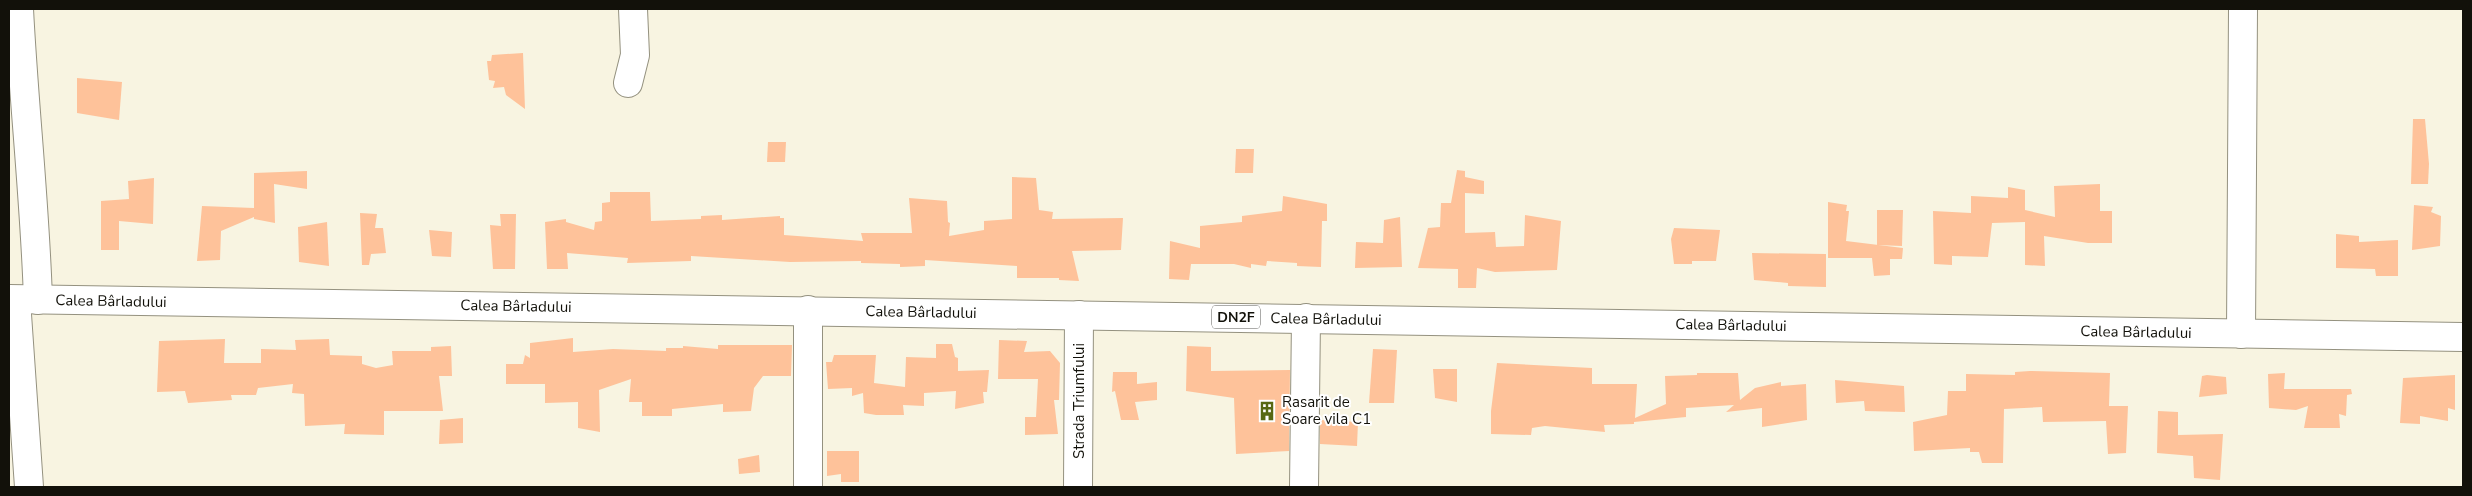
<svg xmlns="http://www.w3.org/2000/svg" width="2472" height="496" font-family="'Nunito Sans',sans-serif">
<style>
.building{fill:#fec29a}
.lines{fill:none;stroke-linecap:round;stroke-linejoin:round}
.minor-casing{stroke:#94917f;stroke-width:30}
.major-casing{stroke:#94917f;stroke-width:30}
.minor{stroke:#fff;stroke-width:28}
.major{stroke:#fff;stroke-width:28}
.labels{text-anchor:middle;stroke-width:4;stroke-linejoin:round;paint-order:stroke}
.shield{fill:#fff;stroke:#595854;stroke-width:1}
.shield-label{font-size:14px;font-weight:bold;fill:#12110a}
.street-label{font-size:15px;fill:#12110a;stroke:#fff}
.poi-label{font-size:15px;fill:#12110a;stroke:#fff;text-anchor:start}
</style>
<rect width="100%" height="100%" fill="#f8f4e1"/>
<g class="building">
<polygon points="523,53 525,109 506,95 504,87 493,88 495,81 489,80 487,61 491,61 492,55"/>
<polygon points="77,78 122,82 119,120 77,113"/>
<polygon points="2413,119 2425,119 2429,164 2428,184 2411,184"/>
<polygon points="768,142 786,142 785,162 767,162"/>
<polygon points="1236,149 1254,149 1253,173 1235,173"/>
<polygon points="1457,170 1465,171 1465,177 1484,181 1484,194 1465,193 1465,233 1495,232 1496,247 1524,246 1525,215 1561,221 1557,270 1495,272 1477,268 1476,288 1458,288 1458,269 1418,268 1428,228 1440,227 1441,203 1451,203"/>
<polygon points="307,171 307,189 274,184 275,223 254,219 254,217 221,231 220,260 197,261 202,206 254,208 254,173"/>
<polygon points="1012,177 1036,178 1039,210 1053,212 1052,219 1123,218 1121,250 1072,251 1079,281 1059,280 1059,278 1017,278 1017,266 925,260 925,266 900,267 900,264 861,263 861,261 790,262 691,256 691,261 627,263 628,258 567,253 568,269 547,269 545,222 566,219 566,222 594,230 595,222 602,221 602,203 610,202 610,192 650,192 651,221 701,219 701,216 722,215 722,220 780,216 780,218 784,218 784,235 863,241 861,233 912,233 909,198 947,201 948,222 950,223 949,236 984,230 984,221 1012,219"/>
<polygon points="154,178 153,224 119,221 119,250 101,250 101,201 129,199 128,181"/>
<polygon points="2100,184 2100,211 2112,211 2112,243 2088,243 2044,236 2045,266 2025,265 2025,222 1992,223 1988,257 1952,256 1952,265 1934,264 1933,211 1971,213 1971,196 2008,198 2008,187 2025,190 2025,219 2025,210 2055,217 2054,186"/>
<polygon points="1283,196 1327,204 1327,221 1322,221 1321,267 1297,266 1297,263 1267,261 1266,266 1251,264 1251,268 1234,264 1191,264 1189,280 1169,279 1170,241 1200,248 1200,226 1242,222 1242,216 1282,211"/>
<polygon points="1828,202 1847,205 1846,211 1849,211 1846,241 1903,248 1902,259 1890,259 1890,275 1874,276 1872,258 1828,258"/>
<polygon points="2414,205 2433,207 2431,212 2441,216 2440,246 2412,250"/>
<polygon points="1877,210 1903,210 1902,246 1877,245"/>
<polygon points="360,213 377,214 375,228 383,228 386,253 371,254 369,265 362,265"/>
<polygon points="500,214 516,214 515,269 493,269 490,225 501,226"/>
<polygon points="1400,217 1402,267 1355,268 1356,242 1383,243 1384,220"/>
<polygon points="327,222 329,266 299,262 298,227"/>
<polygon points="1674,228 1720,230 1716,261 1692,261 1692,264 1674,264 1671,239"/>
<polygon points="429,230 452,232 451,257 432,256"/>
<polygon points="2336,234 2359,236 2359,242 2398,240 2398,276 2376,276 2375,269 2336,268"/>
<polygon points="1752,253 1826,254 1826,287 1788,286 1788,283 1754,280"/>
<polygon points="573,338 573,352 613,349 666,351 666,348 683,348 683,346 718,349 718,345 792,345 791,376 763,376 754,388 751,411 723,412 723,404 672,409 672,416 642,416 642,402 629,402 631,379 599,390 600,432 578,428 578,402 545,403 545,384 506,384 506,364 523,364 525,355 530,358 530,343"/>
<polygon points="225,339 224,363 261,363 261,349 296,350 295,340 329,339 330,355 362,356 362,364 376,368 393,365 392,351 431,351 431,347 451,346 452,376 439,376 443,411 384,411 384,435 344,434 345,424 305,426 304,394 292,393 293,384 258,388 256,395 231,395 232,400 188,403 185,391 157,392 159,341"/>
<polygon points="999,340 1027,341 1024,352 1050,351 1060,363 1059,400 1054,400 1058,434 1025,435 1025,417 1036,417 1038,379 998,379"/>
<polygon points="936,344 952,344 955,357 958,358 958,371 989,370 987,392 983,392 984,403 955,409 956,391 924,393 924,406 903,405 904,415 876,415 864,413 863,393 852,396 852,388 828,389 826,362 832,362 834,355 876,355 874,383 905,387 906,357 936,358"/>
<polygon points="1187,346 1211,347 1211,371 1290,370 1289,451 1236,454 1234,398 1186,391"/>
<polygon points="1373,349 1397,350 1394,403 1369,403"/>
<polygon points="1497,363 1592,368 1592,384 1637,384 1635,418 1666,404 1665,376 1697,375 1697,373 1738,373 1740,400 1755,388 1781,382 1781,386 1806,384 1807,420 1762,427 1762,408 1726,412 1734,405 1686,408 1686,417 1634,422 1634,424 1604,425 1605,432 1545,426 1532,428 1531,435 1491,434 1491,411"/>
<polygon points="1433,369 1457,369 1457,402 1435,398"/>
<polygon points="2030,371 2110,373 2109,406 2128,406 2126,453 2108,454 2106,421 2043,422 2042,407 2004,409 2003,463 1982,463 1979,452 1970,452 1970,448 1914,451 1913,422 1947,415 1948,391 1966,391 1966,374 2015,375 2015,372"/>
<polygon points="1113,372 1137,372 1137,384 1157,382 1157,400 1135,402 1139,420 1121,420 1115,391 1112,392"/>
<polygon points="2285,373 2284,389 2351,389 2352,394 2347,395 2346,416 2339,414 2340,428 2304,428 2308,406 2296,410 2269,408 2268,374"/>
<polygon points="2207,375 2226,377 2227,394 2199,397 2202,376"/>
<polygon points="2455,375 2455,410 2448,408 2448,421 2420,416 2420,424 2400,423 2403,378"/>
<polygon points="1835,380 1904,386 1905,412 1865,411 1864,401 1836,403"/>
<polygon points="2158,411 2178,412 2178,435 2223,434 2220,480 2194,478 2193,456 2157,453"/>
<polygon points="463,418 463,443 439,444 440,420"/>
<polygon points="1320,420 1358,422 1357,446 1320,444"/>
<polygon points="827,451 859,451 859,482 841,482 841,474 827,476"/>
<polygon points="759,455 760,472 739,474 738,459"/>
</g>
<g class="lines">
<defs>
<g id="minor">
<path d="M19,9C24,106 35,203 38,300"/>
<polyline points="628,83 635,55 633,9"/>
<polyline points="16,300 29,487"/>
<polyline points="808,310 808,487"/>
<polyline points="2241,334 2243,9"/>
<polyline points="1078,487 1079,315"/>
<polyline points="1304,487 1306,318"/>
</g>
<polyline id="major" points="9,299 2463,337"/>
</defs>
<use href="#minor" class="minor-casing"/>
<use href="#major" class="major-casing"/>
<use href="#minor" class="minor"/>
<use href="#major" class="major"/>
</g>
<defs>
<symbol id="building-bare" viewBox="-9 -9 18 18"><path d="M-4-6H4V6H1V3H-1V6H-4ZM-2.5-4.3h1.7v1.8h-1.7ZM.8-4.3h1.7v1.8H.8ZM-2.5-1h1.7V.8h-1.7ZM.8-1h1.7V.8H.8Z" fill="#566813" stroke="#fff" stroke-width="2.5" paint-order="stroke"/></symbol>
</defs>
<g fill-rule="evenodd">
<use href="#building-bare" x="1253" y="397" width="28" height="28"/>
</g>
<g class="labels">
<rect class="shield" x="1212" y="305.5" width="48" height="23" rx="4"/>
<g class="shield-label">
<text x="1236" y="322">DN2F</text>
</g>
<g class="street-label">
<text transform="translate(111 301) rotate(1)" y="5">Calea Bârladului</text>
<text transform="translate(516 306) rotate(1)" y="5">Calea Bârladului</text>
<text transform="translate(921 312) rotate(1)" y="5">Calea Bârladului</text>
<text transform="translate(1326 319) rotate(1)" y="5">Calea Bârladului</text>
<text transform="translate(1731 325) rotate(1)" y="5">Calea Bârladului</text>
<text transform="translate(2136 332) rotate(1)" y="5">Calea Bârladului</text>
<text transform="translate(1079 401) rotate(-90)" y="5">Strada Triumfului</text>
</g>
<g class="poi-label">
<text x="1282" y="407">Rasarit de<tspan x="1282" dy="17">Soare vila C1</tspan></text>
</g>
</g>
<rect width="2472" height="496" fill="none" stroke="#12110a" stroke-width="20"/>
</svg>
